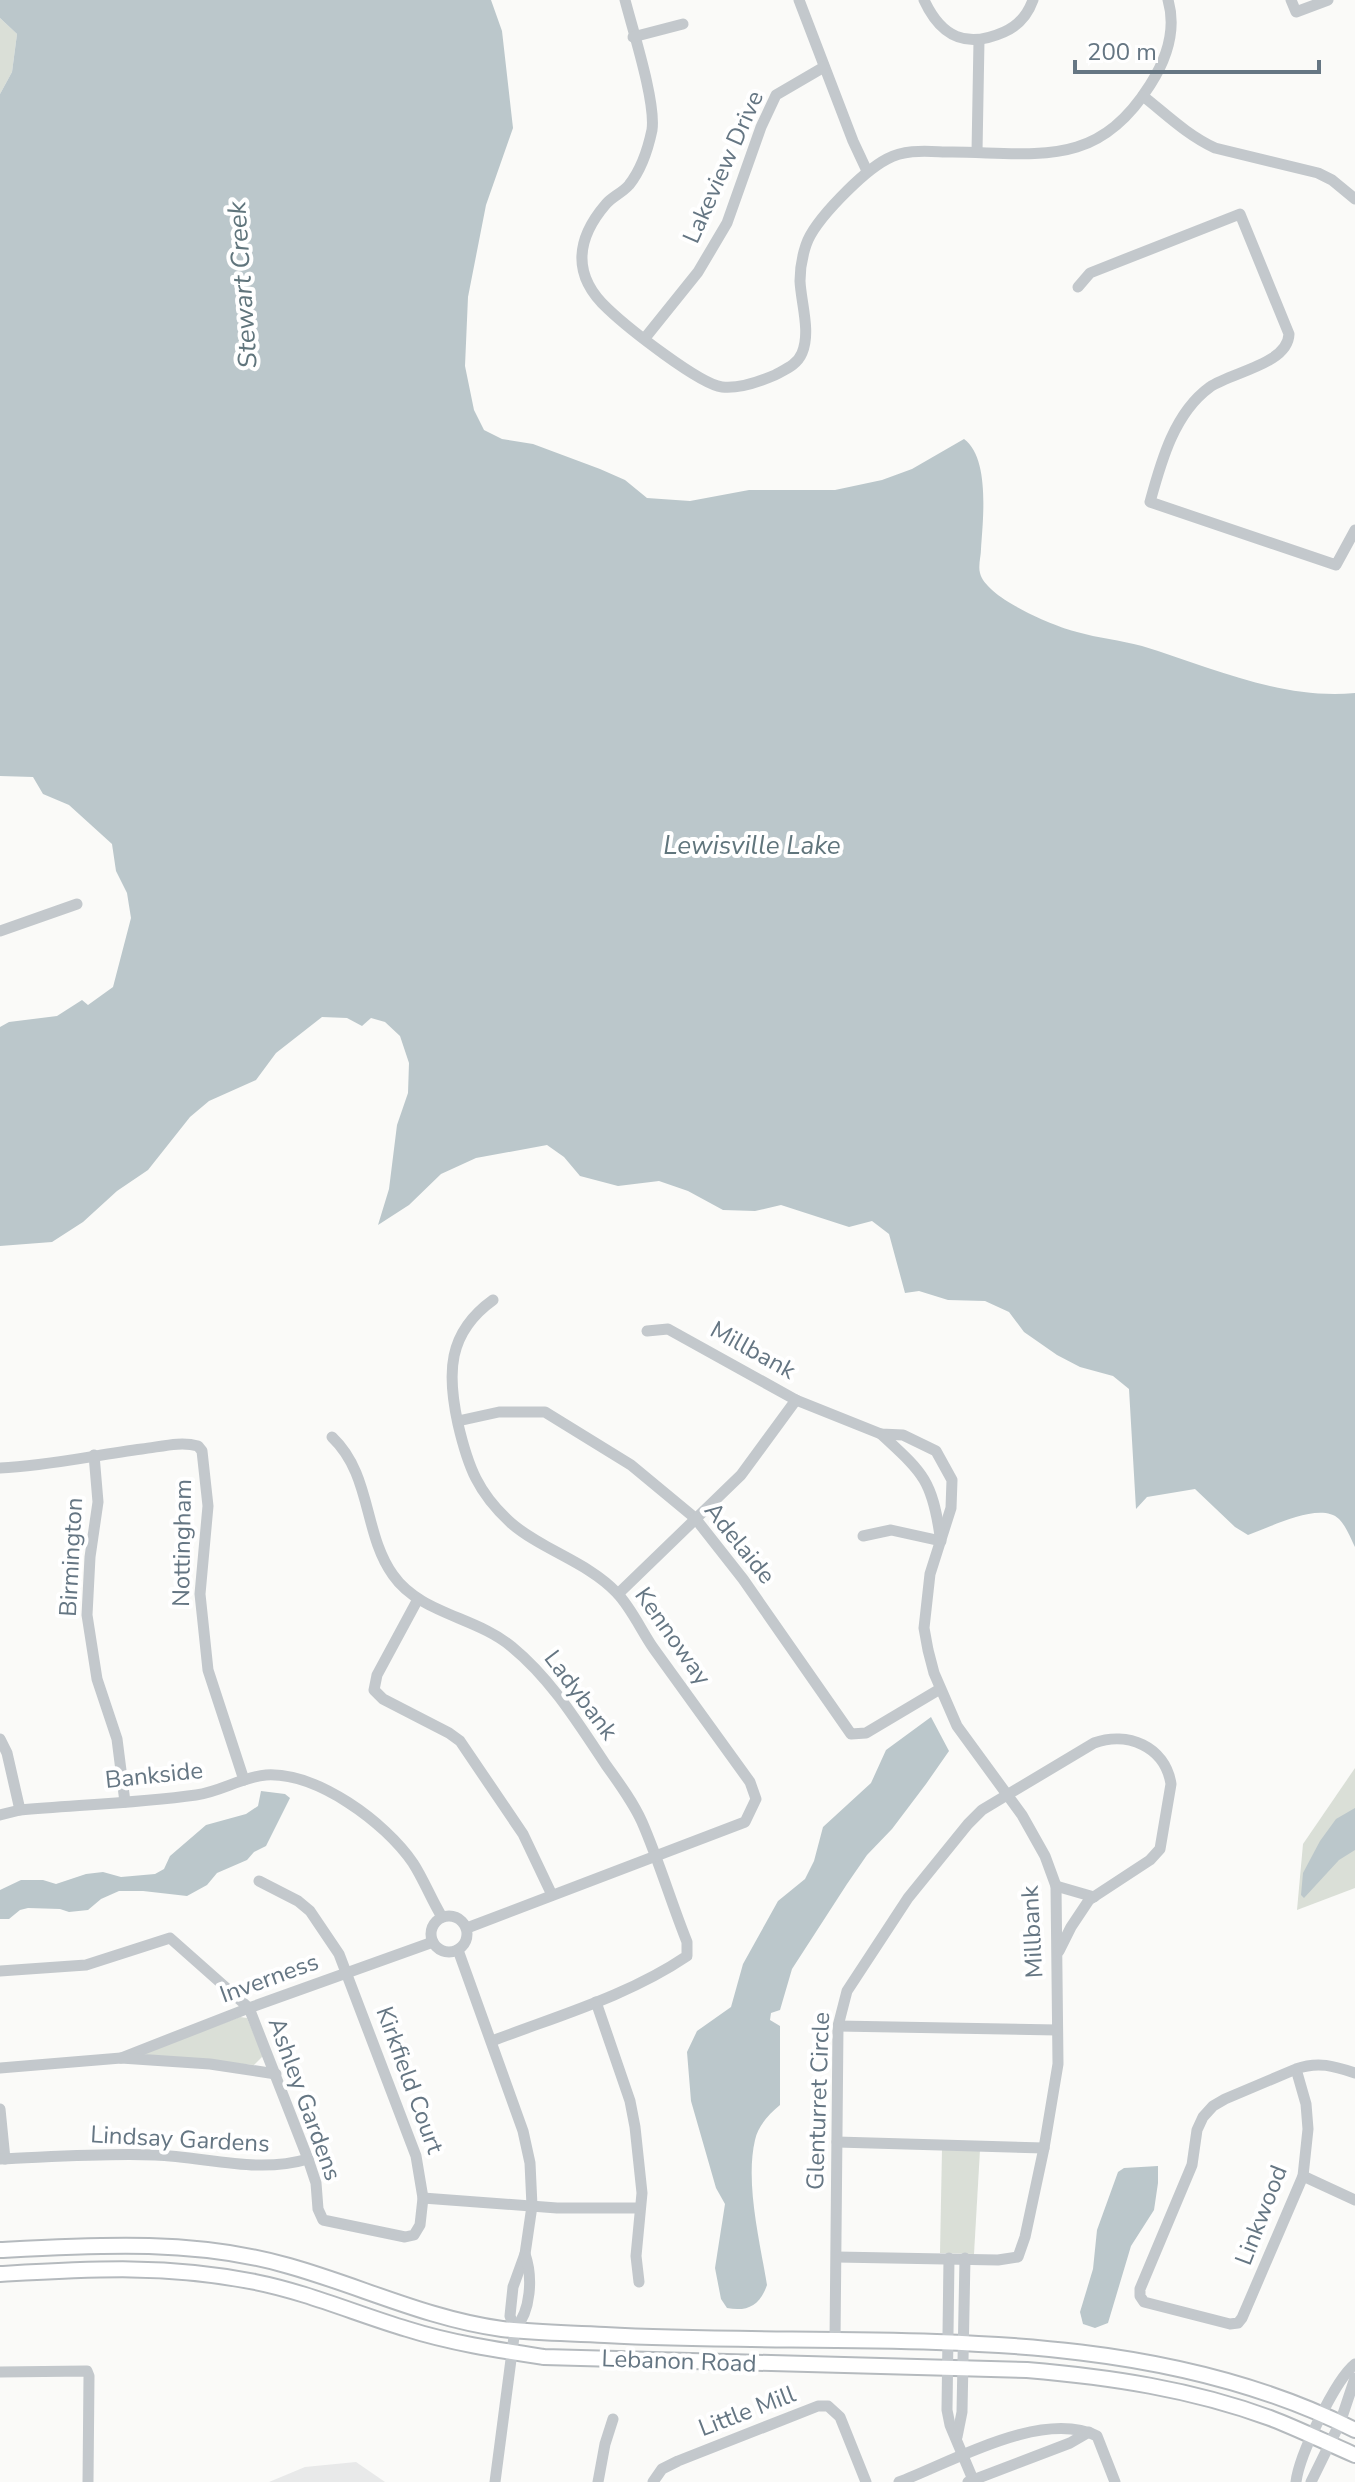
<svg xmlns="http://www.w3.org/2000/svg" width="1355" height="2482" font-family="'Nunito Sans',sans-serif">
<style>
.built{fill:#e8e9e9}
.green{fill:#dadfd7}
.water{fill:#bbc7cb}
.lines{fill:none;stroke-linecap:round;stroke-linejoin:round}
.major-casing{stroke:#b5babe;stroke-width:18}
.minor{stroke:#c3c8cc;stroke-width:11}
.major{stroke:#fff;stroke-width:14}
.labels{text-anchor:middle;stroke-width:8;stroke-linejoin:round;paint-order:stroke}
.street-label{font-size:24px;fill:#657683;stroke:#fff}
.water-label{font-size:26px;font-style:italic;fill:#60757c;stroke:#fff}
</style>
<rect width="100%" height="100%" fill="#fafaf8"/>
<polygon class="built" points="356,2462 385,2482 269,2482 305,2467"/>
<g class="green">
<polygon points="0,18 17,34 12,72 0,94"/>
<polygon points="1355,1768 1355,1888 1297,1910 1303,1844"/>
<polygon points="240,2017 247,2018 263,2056 254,2065 150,2056 143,2053"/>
<polygon points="942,2149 980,2150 974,2254 940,2253"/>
</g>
<g class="water">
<path d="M0,0H491L502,31L513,128L486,205L468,297L465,366L474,410L484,430L502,439L533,444L600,469L625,480L647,498L690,501L749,490H835L882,480L912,469L964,439C990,458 983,519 981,549C981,556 978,566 980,573C986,598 1053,626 1077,632C1098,638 1120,640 1142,646C1211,667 1281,700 1355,693V1547C1351,1539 1346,1526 1339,1519C1320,1501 1271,1527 1248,1535L1235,1527L1195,1489L1147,1497L1136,1509L1129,1389L1113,1376L1080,1367L1057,1355L1024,1332L1009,1312L985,1301L948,1300L919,1291L905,1293L889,1234L872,1221L849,1227L781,1205L755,1211L723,1210L688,1191L659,1181L618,1186L580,1176L564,1157L547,1145L476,1158L441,1174L409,1205L378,1225L389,1189L397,1125L408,1093L409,1063L400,1036L385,1022L371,1018L362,1026L347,1018L322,1017L276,1053L256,1080L209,1101L190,1117L148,1170L117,1191L83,1222L52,1242L0,1246V1027L9,1022L57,1016L82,1000L88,1005L113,987L131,918L127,893L116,871L112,844L69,805L43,794L33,777L0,776V94L12,72L17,34L0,18Z"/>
<path d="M931,1717L949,1751L926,1784L892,1829L867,1855L847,1884L792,1969L780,2010L771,2013L770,2020L780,2026V2105C769,2114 758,2126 755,2140C745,2183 760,2242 767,2285C760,2305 748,2312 727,2308L721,2299L715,2268L725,2204L716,2188L691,2101L687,2052L697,2031L731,2007L743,1964L778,1901L805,1879L814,1861L823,1827L871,1783L886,1750Z"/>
<polygon points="261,1791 285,1794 290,1798 266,1846 254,1852 247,1860 217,1873 207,1885 187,1896 143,1891 119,1891 101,1899 88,1910 69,1912 60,1909 28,1908 20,1910 9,1919 0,1919 0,1890 21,1880 43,1880 56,1884 86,1874 103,1872 121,1877 155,1874 164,1869 170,1856 206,1825 246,1814 258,1806"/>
<polygon points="1355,1808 1355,1850 1339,1860 1304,1898 1301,1895 1303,1873 1320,1841 1336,1819"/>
<polygon points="1158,2166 1158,2183 1154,2210 1131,2246 1108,2323 1095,2328 1083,2324 1080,2312 1093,2269 1097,2230 1118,2172 1124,2168"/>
</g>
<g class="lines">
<defs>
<g id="major">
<path d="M0,2250C96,2245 196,2239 289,2266C360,2286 428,2319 502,2329C536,2333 571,2333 605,2335C853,2349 1126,2314 1355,2430"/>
<path d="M0,2274C89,2269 167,2264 255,2282C306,2292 357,2314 407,2329C451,2343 498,2350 544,2357L1027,2370C1110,2377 1191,2389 1270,2418C1299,2429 1327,2443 1355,2455"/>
</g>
</defs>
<use href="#major" class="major-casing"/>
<g class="minor">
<path d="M625,0C633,31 656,102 652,130C648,149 641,170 629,185C622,193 612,197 606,204C575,240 572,276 608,309C628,328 699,384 722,387C738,389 761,381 775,375C786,369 797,365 802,353C811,332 801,303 800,281C800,269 802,257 806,245C814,220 864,171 887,159C907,148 931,152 952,152C1039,153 1097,169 1150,85C1166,60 1177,31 1168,0"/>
<polyline points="799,0 853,141 867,171"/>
<path d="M924,0C941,37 966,49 1004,32C1018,26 1028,14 1033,0"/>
<polyline points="1291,0 1296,12 1328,0"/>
<polyline points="633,37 683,24"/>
<path d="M1143,96C1167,115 1187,135 1215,148L1318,173L1332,180L1355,199"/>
<polyline points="977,152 979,40"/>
<path d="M1078,287L1090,273L1240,214L1289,334C1288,364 1232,372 1210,387C1174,413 1161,462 1150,502L1336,565L1355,530"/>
<polyline points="645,338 698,272 727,223 761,127 776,95 824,67"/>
<polyline points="0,931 77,904"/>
<polyline points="647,1331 668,1329 796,1400 881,1434 903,1435 936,1451 952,1480 951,1508 930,1574 924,1628 928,1650 934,1673 957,1726 1022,1815 1045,1856 1056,1886 1058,2064 1044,2148 1025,2237 1018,2257 998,2260 837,2257"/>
<polyline points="458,1421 499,1412 545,1412 631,1465 695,1518 743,1579 851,1734 866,1733 940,1689"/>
<path d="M881,1434C922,1472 932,1479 940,1536"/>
<path d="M332,1437C372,1475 363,1533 393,1575C420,1614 477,1617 512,1647C551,1679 578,1723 606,1765C619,1783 633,1802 642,1822C659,1861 671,1902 687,1942V1956C628,1996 557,2016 492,2041"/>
<polyline points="94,1455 98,1502 90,1557 87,1615 97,1679 117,1739 125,1802"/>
<path d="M0,1468C48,1466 95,1455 142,1449C160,1447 180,1441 198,1446L202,1451L208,1506L200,1594L208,1670L244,1780"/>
<polyline points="863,1536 891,1530 941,1541"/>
<polyline points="618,1594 741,1475 796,1400"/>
<polyline points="418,1599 377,1675 374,1690 383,1699 449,1733 460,1741 523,1834 552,1895"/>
<polyline points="0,1739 7,1753 20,1810"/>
<path d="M0,1815L20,1810C78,1805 138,1803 196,1795C220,1792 242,1777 266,1775C317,1772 385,1822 413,1863C424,1880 431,1899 442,1917"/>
<polyline points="1056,1886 1094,1897"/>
<circle cx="449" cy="1934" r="18"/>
<path d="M467,1928L745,1822L756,1799L750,1782C718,1738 686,1694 654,1649C642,1632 632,1609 617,1593C588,1562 542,1550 511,1523C478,1493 468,1467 458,1424C447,1374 447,1333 493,1300"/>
<polyline points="458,1950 523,2131 530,2163 532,2206 525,2254 513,2287 511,2306 510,2316 515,2329 495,2482"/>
<polyline points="0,1971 86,1965 170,1938 249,2008 308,2159 316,2183 318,2209 323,2220 405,2237 414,2235 420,2225 423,2198 416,2156 339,1954 310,1911 298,1901 259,1881"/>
<polyline points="596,2002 630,2101 635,2127 642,2193 636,2256 639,2282"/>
<polyline points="838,2026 1057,2030"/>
<polyline points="121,2058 249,2008 433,1942"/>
<polyline points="0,2068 121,2058 210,2064 276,2074"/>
<path d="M1296,2069L1306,2104L1308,2129L1303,2176L1242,2318L1238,2323L1230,2324L1144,2302L1140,2296V2289L1192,2165L1197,2130L1203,2117L1213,2106L1225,2099L1296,2069C1318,2061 1334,2066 1355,2073"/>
<polyline points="0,2109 5,2159"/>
<polyline points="837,2142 1044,2148"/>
<path d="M0,2159C51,2157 103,2153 155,2155C207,2157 257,2174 308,2159"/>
<polyline points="1303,2176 1355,2200"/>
<polyline points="423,2198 557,2208 640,2208"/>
<polyline points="949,2258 947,2410 950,2425 974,2482"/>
<path d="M515,2329C531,2311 533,2277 525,2254"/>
<path d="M835,2341L838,2026L847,1991L908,1898L968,1824L982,1810L1094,1743C1127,1731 1165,1746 1171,1784L1160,1849L1150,1860L1089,1900L1071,1927L1059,1951"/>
<polyline points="0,2372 87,2371 89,2376 88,2482"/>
<polyline points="957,2437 962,2412 965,2258"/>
<polyline points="598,2482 605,2444 613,2419"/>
<polyline points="653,2482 662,2469 678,2461 818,2406 828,2406 840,2417 866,2482"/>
<path d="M899,2482C952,2462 1042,2409 1097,2436L1115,2482"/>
<polyline points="968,2482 1070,2443 1089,2432"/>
<path d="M1296,2482C1299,2456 1335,2380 1355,2364"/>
<polyline points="1311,2482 1340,2423 1355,2378"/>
</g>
<use href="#major" class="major"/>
</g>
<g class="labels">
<g class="street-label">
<text transform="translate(723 167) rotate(-66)" y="8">Lakeview Drive</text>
<text transform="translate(753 1350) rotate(29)" y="8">Millbank</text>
<text transform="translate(182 1543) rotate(-89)" y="8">Nottingham</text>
<text transform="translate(740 1543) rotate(51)" y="8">Adelaide</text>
<text transform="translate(71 1557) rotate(-87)" y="8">Birmington</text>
<text transform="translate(673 1636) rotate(55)" y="8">Kennoway</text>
<text transform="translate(581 1695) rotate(53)" y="8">Ladybank</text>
<text transform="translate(154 1775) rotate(-6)" y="8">Bankside</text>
<text transform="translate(1032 1932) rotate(-93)" y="8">Millbank</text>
<text transform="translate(269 1978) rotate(-20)" y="8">Inverness</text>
<text transform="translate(410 2080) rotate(70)" y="8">Kirkfield Court</text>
<text transform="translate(305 2099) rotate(70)" y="8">Ashley Gardens</text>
<text transform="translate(818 2101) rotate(-88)" y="8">Glenturret Circle</text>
<text transform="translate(180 2139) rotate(3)" y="8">Lindsay Gardens</text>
<text transform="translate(1261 2215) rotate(-69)" y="8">Linkwood</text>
<text transform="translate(679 2361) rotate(2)" y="8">Lebanon Road</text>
<text transform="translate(747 2411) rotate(-21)" y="8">Little Mill</text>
</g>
<g class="water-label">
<text transform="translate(242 285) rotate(-94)" y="9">Stewart Creek</text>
<text x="752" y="854">Lewisville Lake</text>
</g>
</g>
<path d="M1075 60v12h244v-12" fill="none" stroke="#657683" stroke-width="4"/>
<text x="1087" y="60" font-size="24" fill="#657683" stroke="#ffffff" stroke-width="6" paint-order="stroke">200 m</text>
</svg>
